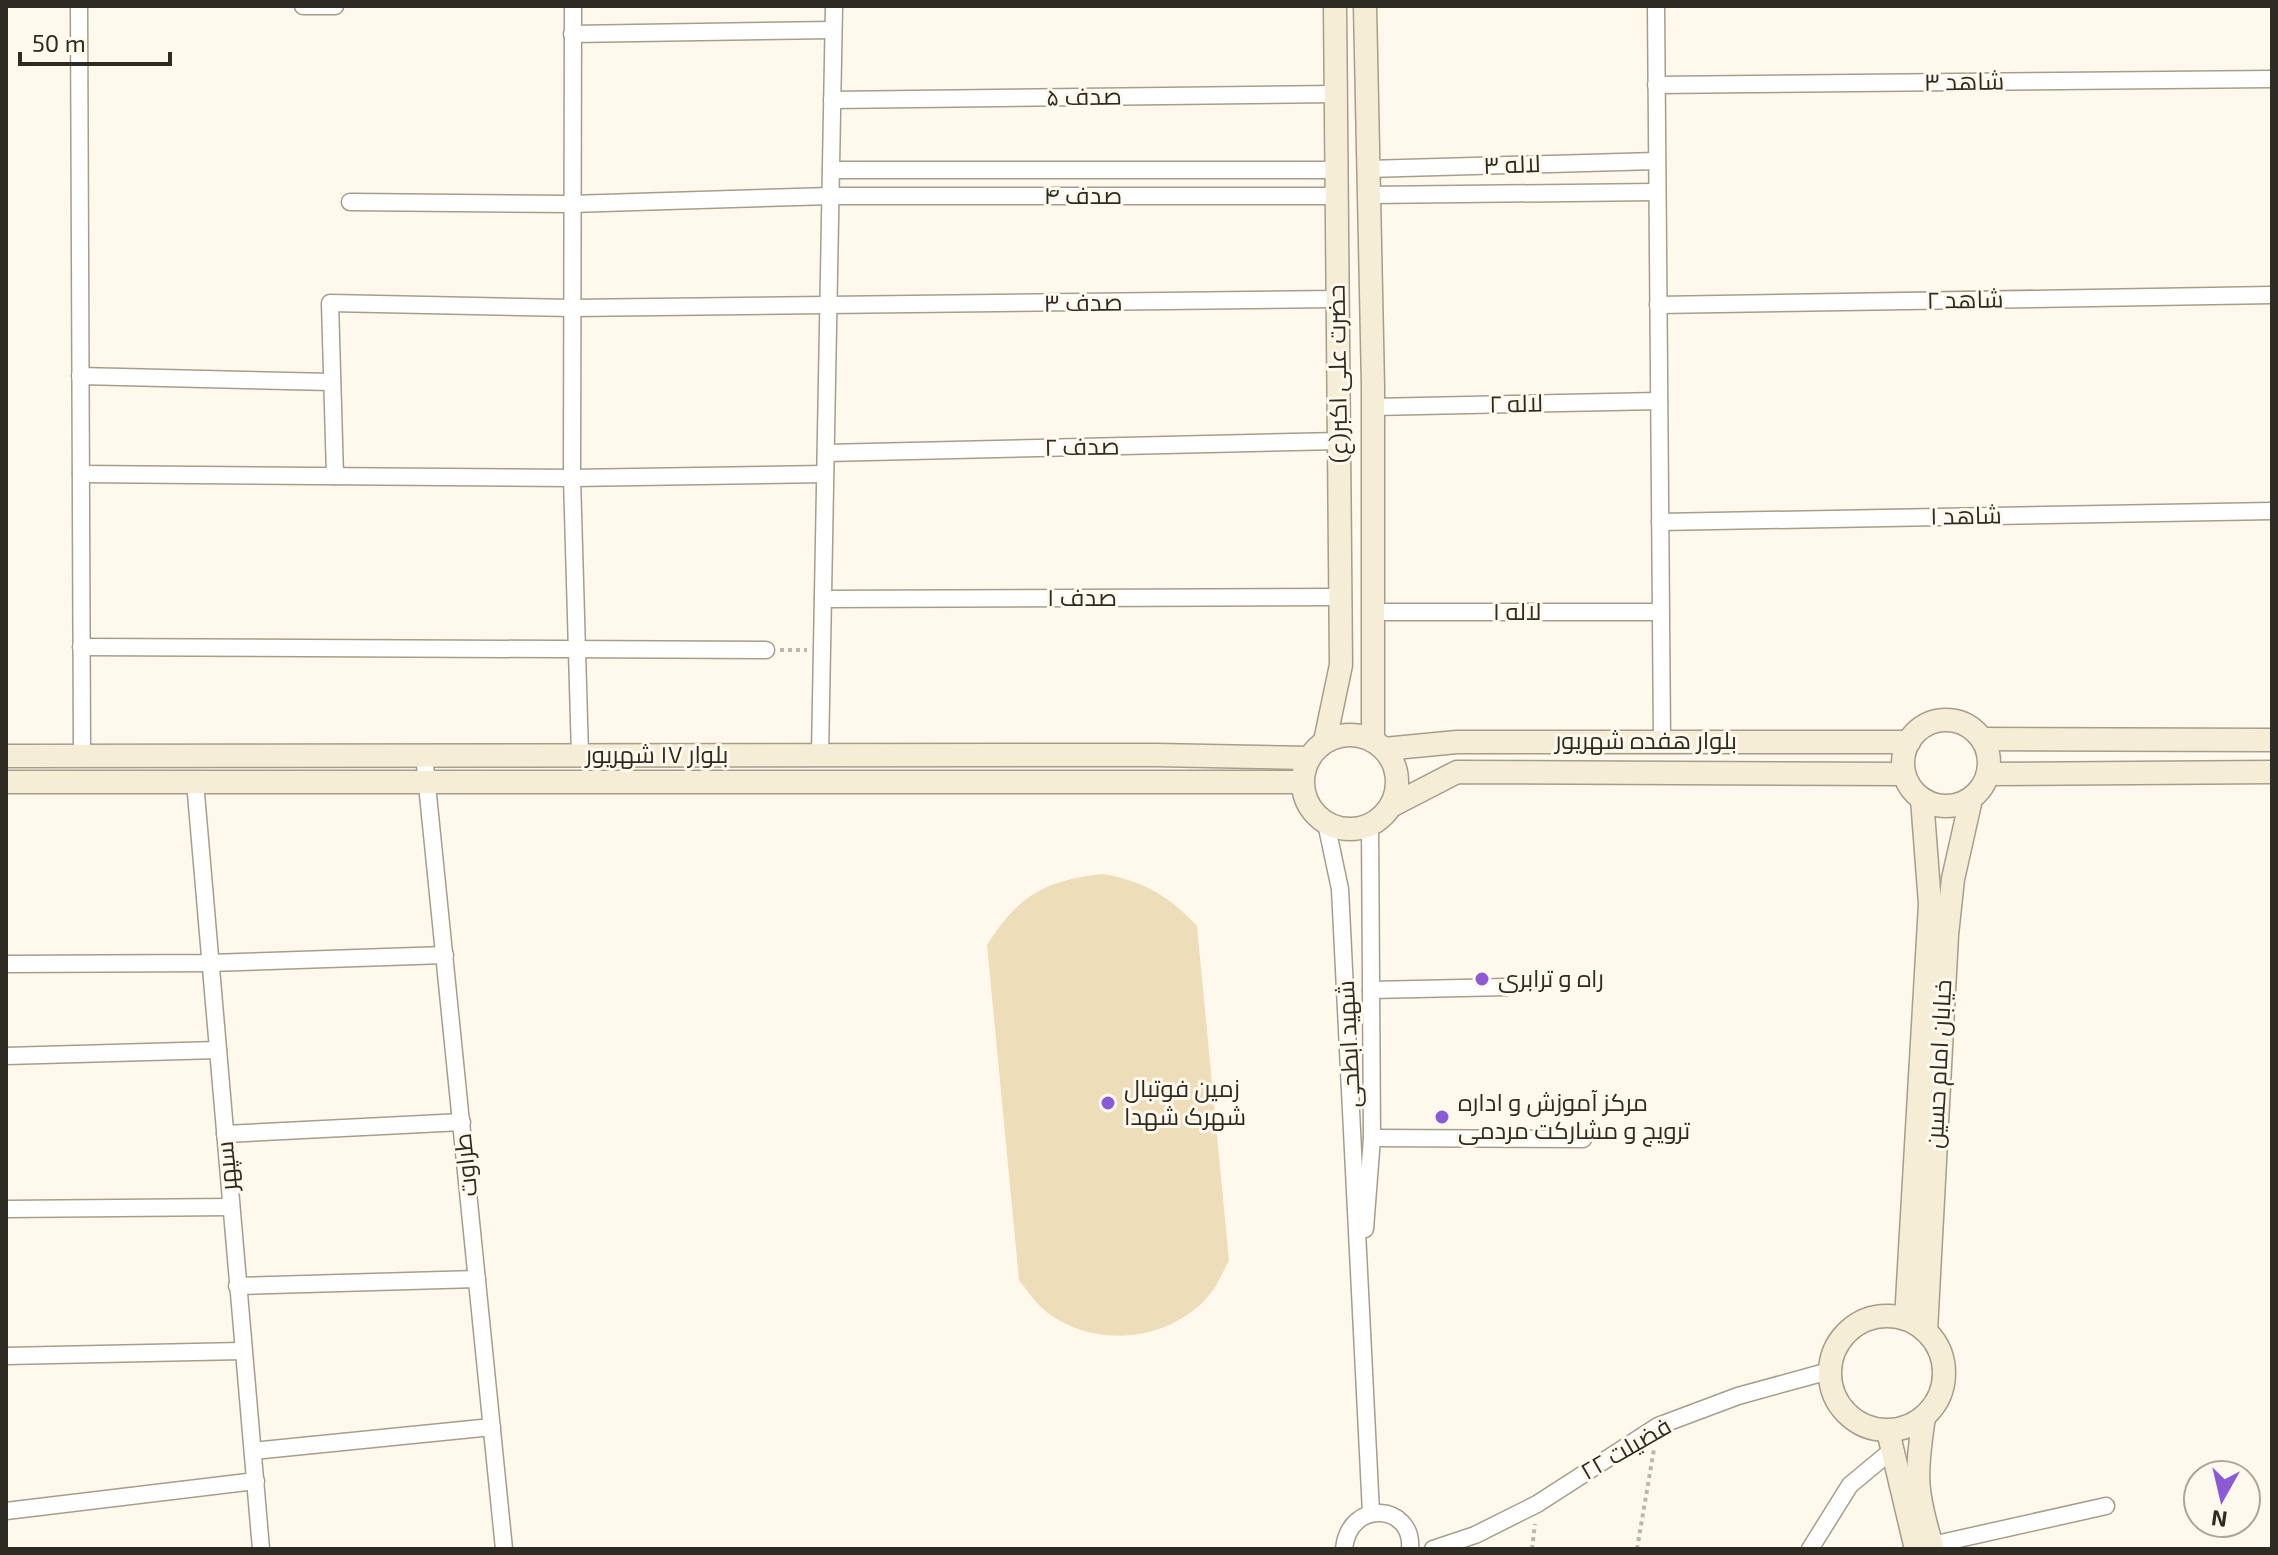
<svg xmlns="http://www.w3.org/2000/svg" width="2278" height="1555" font-family="'Exo 2',Cairo,sans-serif">
<style>
.pitch{fill:#eddeb9}
.lines{fill:none;stroke-linecap:round;stroke-linejoin:round}
.street-casing{stroke:#a69e8a;stroke-width:19}
.secondary-casing{stroke:#a69e8a;stroke-width:25}
.path{stroke:#bcb7ac;stroke-width:4;stroke-dasharray:4 4;stroke-linecap:butt}
.street{stroke:#fff;stroke-width:16}
.secondary{stroke:#f6edd6;stroke-width:22}
.poi-dot{fill:#8a5bd5;stroke:#fef9ec;stroke-width:3}
.labels{text-anchor:middle;stroke-width:6;stroke-linejoin:round;paint-order:stroke}
.street-label{font-size:24px;fill:#2e2b23;stroke:#fef9ec}
.poi-label{font-size:24px;fill:#2e2b23;stroke:#fef9ec;text-anchor:start}
</style>
<rect width="100%" height="100%" fill="#fef9ec"/>
<path class="pitch" d="M1104,874C1145,882 1169,896 1197,926L1229,1261C1223,1271 1218,1284 1211,1293C1171,1343 1091,1350 1043,1309C1034,1301 1026,1289 1019,1280L987,945C1019,895 1045,880 1104,874Z"/>
<g class="lines">
<defs>
<g id="street">
<polyline points="79,6 82,755"/>
<polyline points="303,6 335,6"/>
<polyline points="573,6 572,478 580,755"/>
<polyline points="1656,6 1662,740"/>
<polyline points="572,34 833,30"/>
<polyline points="1656,85 2272,79"/>
<polyline points="832,100 1335,94"/>
<polyline points="1368,169 1656,161"/>
<polyline points="831,170 1335,170"/>
<polyline points="1369,195 1657,192"/>
<polyline points="350,202 571,204 830,196 1335,196"/>
<polyline points="1658,305 2272,295"/>
<polyline points="80,376 332,382"/>
<polyline points="1373,407 1659,401"/>
<polyline points="826,453 1339,441"/>
<polyline points="81,474 572,478 825,474"/>
<polyline points="335,476 330,303 571,308 1337,299"/>
<polyline points="1660,522 2272,511"/>
<polyline points="823,599 1341,597"/>
<polyline points="1375,612 1660,612"/>
<polyline points="81,647 766,650"/>
<polyline points="424,755 504,1549"/>
<polyline points="820,755 834,6"/>
<polyline points="195,782 261,1549"/>
<polyline points="1326,823 1340,889 1371,1513"/>
<polyline points="6,964 210,963 445,955"/>
<polyline points="1371,990 1507,987"/>
<polyline points="6,1056 218,1050"/>
<polyline points="225,1134 462,1122"/>
<polyline points="1372,1138 1583,1139"/>
<polyline points="6,1209 231,1207"/>
<polyline points="1365,1229 1372,1138 1370,824"/>
<polyline points="237,1286 477,1279"/>
<polyline points="6,1356 242,1351"/>
<polyline points="253,1451 492,1427"/>
<polyline points="6,1511 256,1481"/>
<polyline points="1932,1545 2106,1506"/>
<path d="M1344,1549C1349,1498 1414,1504 1410,1549"/>
<polyline points="1433,1549 1475,1535 1537,1504 1658,1426 1738,1396 1829,1371"/>
<polyline points="1810,1549 1850,1485 1891,1451"/>
</g>
<g id="secondary">
<polyline points="1365,6 1373,386 1373,741"/>
<circle cx="1946" cy="763" r="43"/>
<circle cx="1350" cy="782" r="47"/>
<polyline points="1982,739 2272,740"/>
<polyline points="1325,741 1341,665 1335,6"/>
<polyline points="1384,749 1457,742 1909,742"/>
<polyline points="6,756 1156,755 1308,758"/>
<polyline points="1988,774 2272,772"/>
<polyline points="6,782 1302,782"/>
<polyline points="1391,806 1457,772 1904,774"/>
<circle cx="1887" cy="1373" r="57"/>
<polyline points="1906,1319 1930,904 1922,799"/>
<polyline points="1926,1331 1947,935 1953,879 1971,799"/>
<path d="M1924,1417C1915,1476 1915,1491 1933,1549"/>
<polyline points="1888,1431 1916,1549"/>
</g>
</defs>
<use href="#street" class="street-casing"/>
<use href="#secondary" class="secondary-casing"/>
<g class="path">
<polyline points="780,650 807,650"/>
<polyline points="1532,1549 1535,1524"/>
<polyline points="1637,1549 1654,1449"/>
</g>
<use href="#street" class="street"/>
<use href="#secondary" class="secondary"/>
</g>
<g class="poi-dot">
<circle cx="1482" cy="979" r="8"/>
<circle cx="1108" cy="1103" r="8"/>
<circle cx="1442" cy="1117" r="8"/>
</g>
<g class="labels">
<g class="street-label">
<text transform="translate(1964 82) rotate(-1)" y="8">شاهد ۳</text>
<text transform="translate(1084 97) rotate(-1)" y="8">صدف ۵</text>
<text transform="translate(1512 165) rotate(-2)" y="8">لاله ۳</text>
<text x="1083" y="204">صدف ۴</text>
<text transform="translate(1965 300) rotate(-1)" y="8">شاهد ۲</text>
<text transform="translate(1083 303) rotate(-1)" y="8">صدف ۳</text>
<text transform="translate(1338 374) rotate(-91)" y="8">حضرت علی اکبر(ع)</text>
<text transform="translate(1516 404) rotate(-1)" y="8">لاله ۲</text>
<text transform="translate(1082 447) rotate(-1)" y="8">صدف ۲</text>
<text transform="translate(1966 516) rotate(-1)" y="8">شاهد ۱</text>
<text x="1082" y="606">صدف ۱</text>
<text x="1517" y="620">لاله ۱</text>
<text x="1646" y="749">بلوار هفده شهریور</text>
<text x="657" y="763">بلوار ۱۷ شهریور</text>
<text transform="translate(1349 1044) rotate(-93)" y="8">شهید ابطحی</text>
<text transform="translate(1939 1064) rotate(-87)" y="8">خیابان امام حسین</text>
<text transform="translate(466 1165) rotate(-96)" y="8">طراوت</text>
<text transform="translate(227 1166) rotate(-95)" y="8">سپهر</text>
<text transform="translate(1626 1449) rotate(-30)" y="8">فضیلت ۲۲</text>
</g>
<g class="poi-label">
<text x="1498" y="987">راه و ترابری</text>
<text x="1124" y="1097">زمین فوتبال<tspan x="1124" dy="28">شهرک شهدا</tspan></text>
<text x="1458" y="1111">مرکز آموزش و اداره<tspan x="1458" dy="28">ترویج و مشارکت مردمی</tspan></text>
</g>
</g>
<rect width="2278" height="1555" fill="none" stroke="#2e2b23" stroke-width="16"/>
<g transform="translate(2222 1499) rotate(188)"><circle r="38" fill="#fef9ec" stroke="#aba79c" stroke-width="2"/>
<path d="M0-6L14 30L0 20L-14 30Z" fill="#8a5bd5"/>
<text y="-12" font-size="22" font-weight="bold" text-anchor="middle" fill="#2e2b23">N</text>
</g>
<path d="M20 52v12h150v-12" fill="none" stroke="#2e2b23" stroke-width="4"/>
<text x="32" y="52" font-size="24" fill="#2e2b23" stroke="#fef9ec" stroke-width="6" paint-order="stroke">50 m</text>
</svg>
